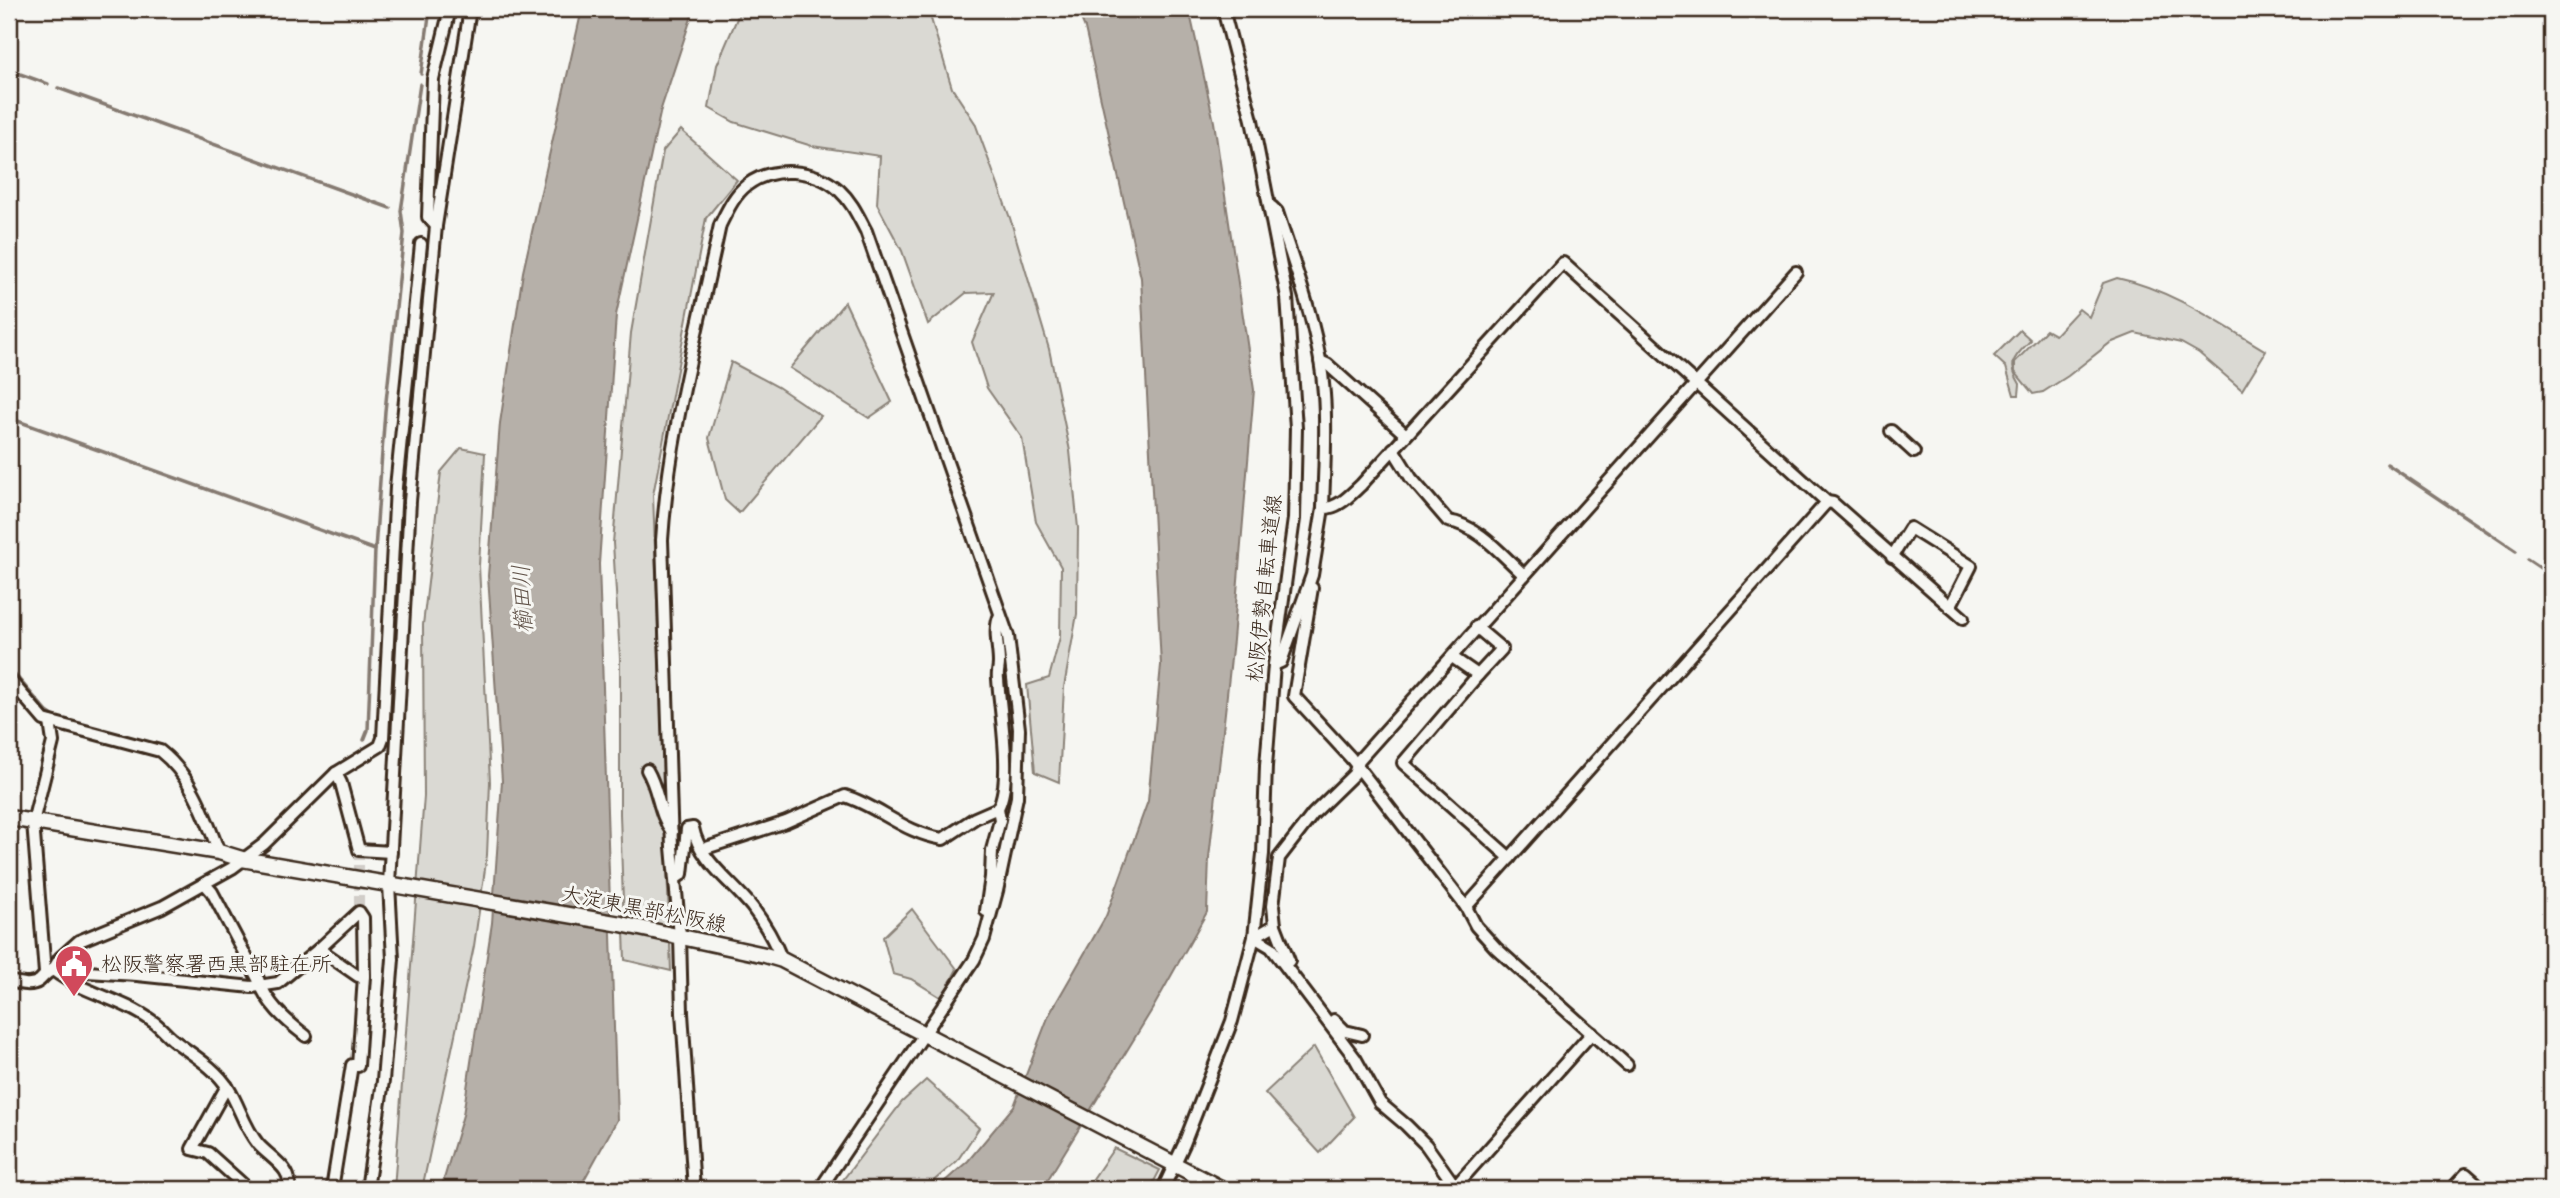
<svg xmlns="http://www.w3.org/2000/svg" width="2560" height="1198" font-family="'Comic Neue','Klee One',sans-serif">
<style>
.green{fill:#dad9d3;stroke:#8a8278;stroke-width:2}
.water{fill:#b6b0a9;stroke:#857a71;stroke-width:2}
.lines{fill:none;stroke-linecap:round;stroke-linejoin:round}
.stream{stroke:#857a71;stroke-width:3.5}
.minor-tunnel{stroke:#d1cdc8;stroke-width:10;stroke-dasharray:10 5;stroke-linecap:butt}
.minor-casing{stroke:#3b2a1e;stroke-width:16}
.major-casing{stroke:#3b2a1e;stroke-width:19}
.minor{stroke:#f6f6f2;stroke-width:10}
.major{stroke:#f6f6f2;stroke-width:14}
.labels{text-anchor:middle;stroke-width:6;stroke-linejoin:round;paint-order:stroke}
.street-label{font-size:21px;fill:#3b2a1e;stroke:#f6f6f2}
.poi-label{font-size:21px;fill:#3b2a1e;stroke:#f6f6f2;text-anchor:start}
.water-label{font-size:23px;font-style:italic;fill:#605248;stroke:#f6f6f2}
</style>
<rect width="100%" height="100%" fill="#f6f6f2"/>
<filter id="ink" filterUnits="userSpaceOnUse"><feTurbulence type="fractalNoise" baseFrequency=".0143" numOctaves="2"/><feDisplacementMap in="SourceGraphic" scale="14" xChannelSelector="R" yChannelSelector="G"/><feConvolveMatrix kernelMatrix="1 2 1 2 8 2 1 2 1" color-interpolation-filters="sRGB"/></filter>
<g filter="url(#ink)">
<g class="green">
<polygon points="741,9 928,9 952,88 975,123 1010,218 1049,349 1070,451 1078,528 1077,614 1064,687 1059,782 1035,772 1027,685 1049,678 1060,637 1061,567 1036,522 1022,438 987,388 972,342 994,292 966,293 928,324 902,251 877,204 880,156 812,146 734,122 709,108 717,65"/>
<polygon points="681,130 737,180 706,218 653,495 671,971 625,960 620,814 620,658 613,543 631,333 663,151"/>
<path d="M2117,278C2170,289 2219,323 2266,351L2242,390L2199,353L2181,343L2135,333L2110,343L2068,376L2043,392L2033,394L2015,372V362L2046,330L2055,335L2079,309L2089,317L2103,283Z"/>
<polygon points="845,302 892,402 869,418 790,368"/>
<path d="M2020,330L2031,340C2015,357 2006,361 2020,384L2019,395H2014L2006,367L1994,356Z"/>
<polygon points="731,362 778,387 821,416 739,513 725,500 709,438"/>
<polygon points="461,448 485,453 479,566 490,782 487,855 474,946 422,1189 394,1189 424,796 423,625 441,472"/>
<polygon points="912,909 957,969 942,998 911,979 893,974 883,937"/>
<polygon points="1314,1047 1354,1117 1320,1153 1265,1093"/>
<polygon points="926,1080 979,1128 957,1161 924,1189 836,1189 902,1102"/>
<polygon points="1114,1148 1160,1170 1150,1189 1086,1189"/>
</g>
<g class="water">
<polygon points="582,9 694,9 661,109 616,315 599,564 617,1120 579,1189 441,1189 463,1115 492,923 502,781 488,576 500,423 523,272"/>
<polygon points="1077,9 1189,9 1214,122 1254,390 1233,640 1209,858 1207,912 1153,1008 1042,1189 936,1189 968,1161 1014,1106 1049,1015 1106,916 1148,801 1161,665 1141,278 1085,28"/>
</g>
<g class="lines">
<g class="stream">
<polyline points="9,70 48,84"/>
<polyline points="421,74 430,9"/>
<polyline points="58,88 390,208"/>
<polyline points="9,436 15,420 375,550"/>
<polyline points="2387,464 2516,551"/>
<polyline points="2527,559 2551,575"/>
<polyline points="9,668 47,712 59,720"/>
<polyline points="364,740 368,730 375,550 385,411 404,233 401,211 420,84"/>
<polyline points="40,818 58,744 57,729"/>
</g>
<polyline class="minor-tunnel" points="359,850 359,912"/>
<defs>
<g id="minor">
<path d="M1272,207L1277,212C1296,271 1320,331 1324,394C1327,432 1324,470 1323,508"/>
<polyline points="436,226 428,217 433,79 450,9"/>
<polyline points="1320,361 1327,364 1406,435"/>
<polyline points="1891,431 1914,452"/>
<path d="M1393,449L1411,478L1448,521C1478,525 1502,555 1524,575"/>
<polyline points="1892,557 1910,528 1971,566 1950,607"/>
<polyline points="1312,588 1294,696 1351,758 1466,907 1476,926 1496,948 1627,1065"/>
<polyline points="1452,657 1478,675 1502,649 1476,627"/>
<path d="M1274,665L1281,662L1312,575L1323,508C1338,509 1350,495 1361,485L1563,263L1827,502L1833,503L1963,618"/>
<polyline points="1478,675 1403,763 1510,858"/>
<path d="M9,679L44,720L160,751C192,776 205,816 219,852"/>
<path d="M647,770C659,790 658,813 672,832"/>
<polyline points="336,773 341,783 359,850 391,852"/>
<path d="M998,808C1013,780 1000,712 998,679C997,673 999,669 999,663C999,647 993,629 1000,615"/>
<path d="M703,849L786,822L845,796C880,807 904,833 943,839L975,818L998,808L1000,820L992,850L991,877L986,911"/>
<path d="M676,878L682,874L687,829L693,828C699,860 732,882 752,907C764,923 775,942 782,960"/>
<path d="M205,884L212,892L258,979C267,1004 285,1020 306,1036"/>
<polyline points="1466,907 1827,502"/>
<polyline points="1275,925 1289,961"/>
<polyline points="1254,937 1275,925 1273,906 1279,858 1313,814 1354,774 1359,760 1796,272"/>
<polyline points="1254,937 1271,947 1355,1058 1380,1103 1406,1125 1426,1145 1457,1189"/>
<polyline points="319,949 358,976 364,976"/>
<polyline points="53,970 60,958 79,941 162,907 232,868 264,844 336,773 380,746 383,738 396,487 421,244"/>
<path d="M53,970C84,994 121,998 152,1021C160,1026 165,1033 172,1039C191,1054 215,1067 228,1088C240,1107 243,1125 258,1144C270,1158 295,1170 288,1189"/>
<polyline points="45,973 33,822 53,742 50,722"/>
<path d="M9,981C18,983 31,987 39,981C45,976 45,973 53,970L137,975L252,987L278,983L319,949L359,912L363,918L364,976L358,1066L352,1065L332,1189"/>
<polyline points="1334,1020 1345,1031 1362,1035"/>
<polyline points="227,1086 192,1149 208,1153 248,1189"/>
<polyline points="367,1189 383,1081 393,959 389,884 410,501 436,226 470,9"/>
<path d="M694,1189L682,1013L680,936L672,847L662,540C669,433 698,330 720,225C727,211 734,195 747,185C773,165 815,169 839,190C852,202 858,216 866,231L1008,636L1019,729L1017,797L997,891L984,939L974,960L820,1189"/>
<polyline points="1163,1189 1184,1144 1232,1021 1254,937 1263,854 1266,766 1274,665 1294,519 1296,428 1287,297 1252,120 1223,9"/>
<polyline points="1453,1189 1592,1033"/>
<polyline points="2452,1189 2466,1174 2483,1189"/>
</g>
<polyline id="major" points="9,818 219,852 242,859 621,924 765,955 782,960 1222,1189"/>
</defs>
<use href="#minor" class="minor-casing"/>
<use href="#major" class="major-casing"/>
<use href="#minor" class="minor"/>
<use href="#major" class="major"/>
</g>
</g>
<defs>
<symbol id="civic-pin" viewBox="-11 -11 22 30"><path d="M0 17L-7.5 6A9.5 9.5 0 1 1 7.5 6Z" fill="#d1495b" stroke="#f6f6f2"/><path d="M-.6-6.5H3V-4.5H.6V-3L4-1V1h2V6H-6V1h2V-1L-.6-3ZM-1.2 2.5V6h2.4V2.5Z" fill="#fff"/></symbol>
</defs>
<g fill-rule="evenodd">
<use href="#civic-pin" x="52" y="942" width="44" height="60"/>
</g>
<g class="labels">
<g class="street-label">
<text transform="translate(1264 588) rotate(-84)" y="7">松阪伊勢自転車道線</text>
<text transform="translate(644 909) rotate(11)" y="7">大淀東黒部松阪線</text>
</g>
<g class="poi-label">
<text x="101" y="971">松阪警察署西黒部駐在所</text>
</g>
<g class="water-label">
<text transform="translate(522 599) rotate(-93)" y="8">櫛田川</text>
</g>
</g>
<rect width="2560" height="1198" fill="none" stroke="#f6f6f2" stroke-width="35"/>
<rect x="18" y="18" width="2525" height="1163" fill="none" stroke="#3b2a1e" stroke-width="2.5" filter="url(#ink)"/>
</svg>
